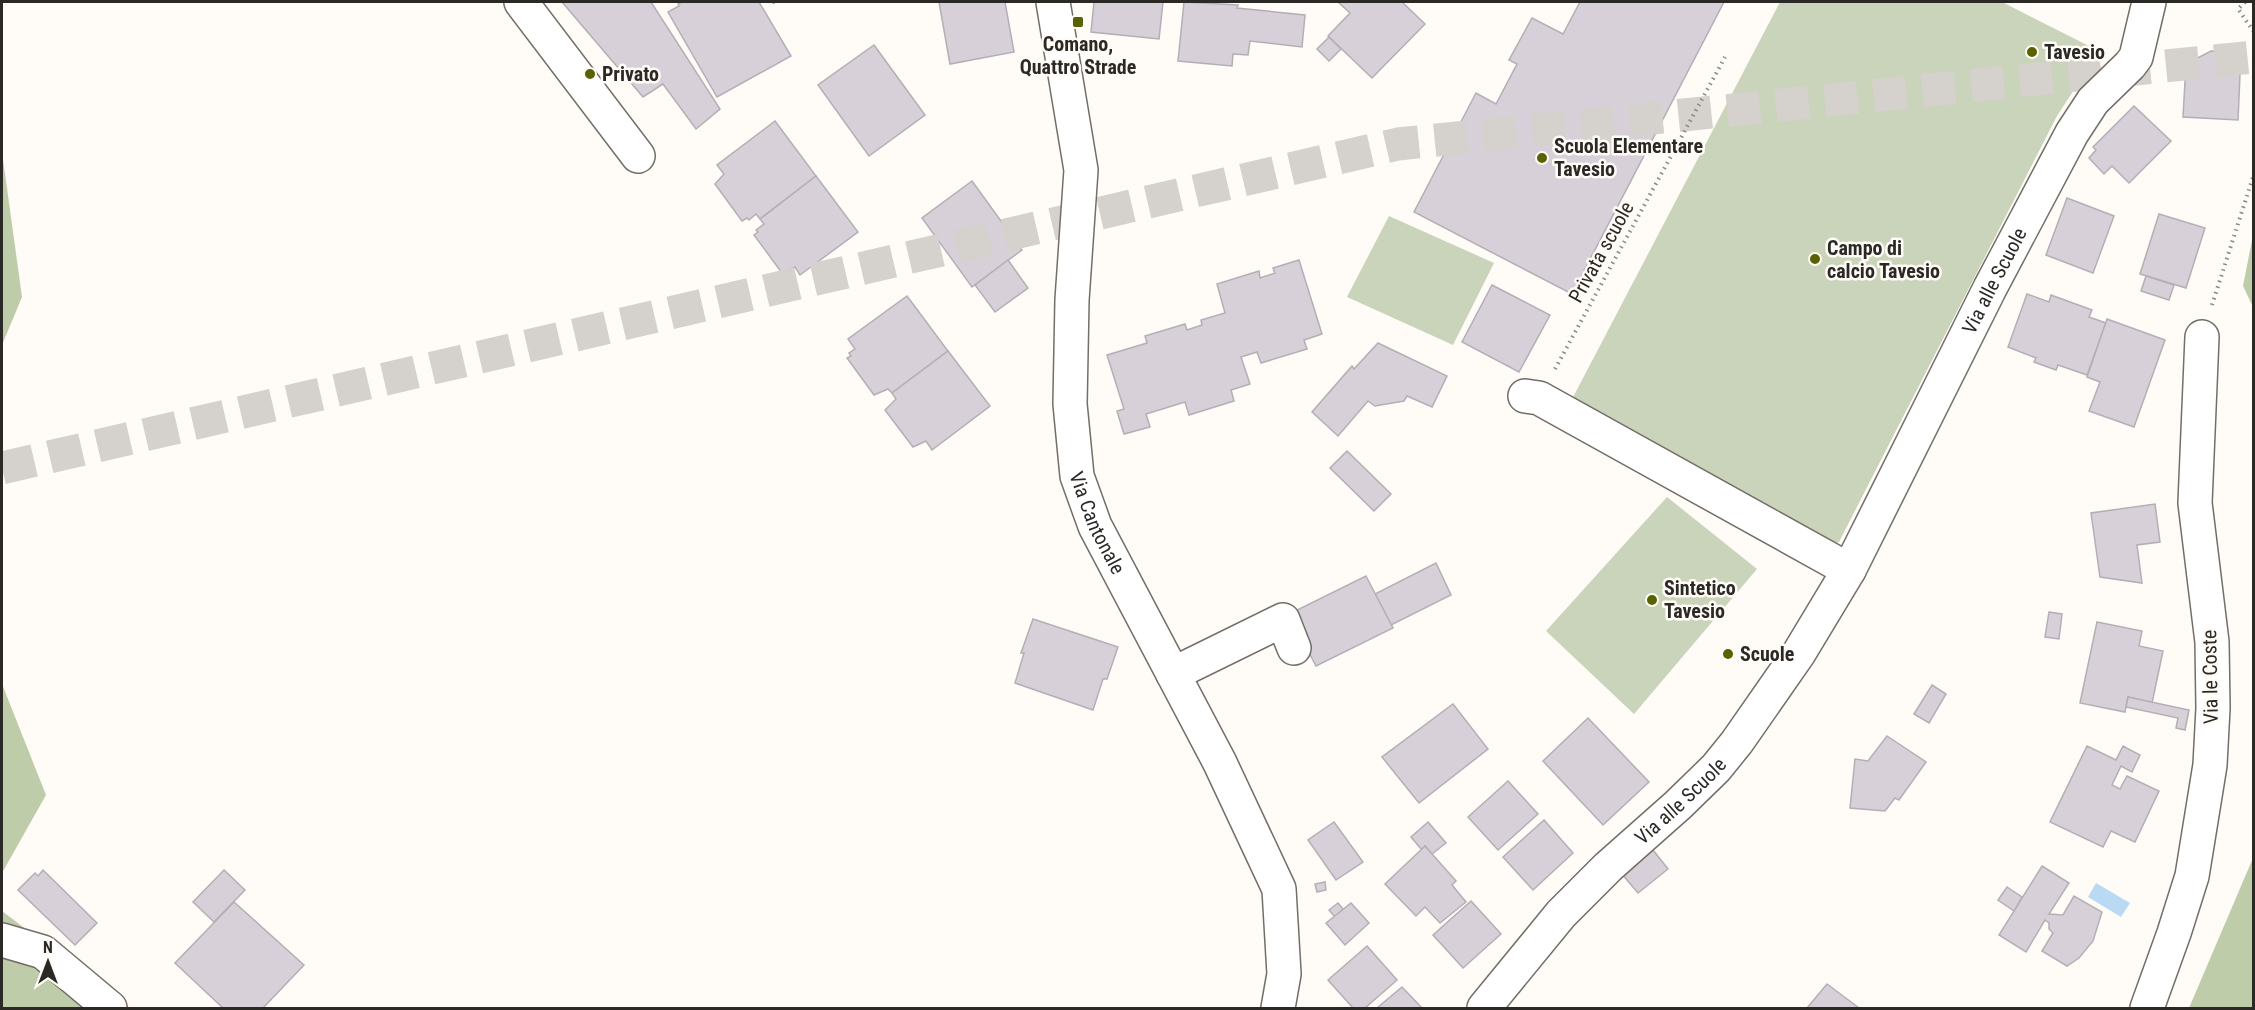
<svg xmlns="http://www.w3.org/2000/svg" width="2255" height="1010" font-family="'Roboto Condensed',sans-serif">
<style>
.green{fill:#cad4ba}
.forest{fill:#bfccaa}
.water{fill:#b9daf2}
.building{fill:#d7d0d8;stroke:#b4aeb5;stroke-width:1.5}
.lines{fill:none;stroke-linecap:round;stroke-linejoin:round}
.highway-tunnel{stroke:#d5d1cc;stroke-width:33;stroke-dasharray:33 16;stroke-linecap:butt}
.minor-casing{stroke:#736e67;stroke-width:36}
.path{stroke:#8c8985;stroke-width:4;stroke-dasharray:1.5 4.5;stroke-linecap:butt}
.minor{stroke:#fff;stroke-width:33}
.poi-dot{fill:#586200;stroke:#fffbf6;stroke-width:2}
.labels{text-anchor:middle;stroke-width:5;stroke-linejoin:round;paint-order:stroke}
.poi-label{font-size:20px;font-weight:bold;fill:#2b2926;stroke:#fffbf6;text-anchor:start}
.street-label{font-size:20px;fill:#2b2926;stroke:#fffbf6}
</style>
<rect width="100%" height="100%" fill="#fffbf6"/>
<g class="green">
<polygon points="1780,2 2002,2 2099,51 2057,116 1839,542 1826,546 1571,401"/>
<polygon points="1389,216 1494,263 1453,345 1347,297"/>
<polygon points="1667,497 1757,569 1634,714 1546,631"/>
</g>
<g class="forest">
<polygon points="2,152 22,297 2,345"/>
<polygon points="2253,235 2253,307 2243,286"/>
<polygon points="2,684 46,795 2,873"/>
<polygon points="2253,858 2253,1008 2189,1008"/>
<polygon points="2,911 130,1008 2,1008"/>
</g>
<polygon class="water" points="2096,883 2130,903 2121,917 2088,897"/>
<g class="building">
<polygon points="562,2 651,2 720,109 696,129 663,84 643,97"/>
<polygon points="682,2 759,2 791,56 717,97 668,12 679,6 678,4"/>
<polygon points="939,2 1005,2 1014,52 950,64"/>
<polygon points="1094,2 1163,2 1159,39 1091,32"/>
<polygon points="1184,2 1238,5 1237,8 1305,15 1302,47 1250,41 1248,55 1233,54 1232,66 1178,61"/>
<polygon points="1338,2 1402,2 1425,24 1372,78 1328,36 1350,13"/>
<polygon points="1580,2 1724,2 1572,294 1414,212 1476,93 1496,104 1517,64 1509,60 1532,18 1563,34"/>
<polygon points="1329,37 1341,49 1329,61 1317,49"/>
<polygon points="874,45 925,115 869,156 818,85"/>
<polygon points="2211,51 2241,52 2238,120 2183,117 2186,64"/>
<polygon points="2134,106 2171,141 2129,183 2112,166 2104,174 2089,158 2096,150 2093,147"/>
<polygon points="775,121 816,176 760,219 756,214 749,220 747,218 742,221 715,184 724,174 717,165"/>
<polygon points="816,176 858,232 800,275 795,267 782,273 754,235 758,232 756,230 764,224 760,219"/>
<polygon points="972,181 1022,250 972,287 922,218"/>
<polygon points="2067,198 2114,216 2093,273 2046,255"/>
<polygon points="2159,214 2205,228 2186,288 2140,274"/>
<polygon points="1008,260 1028,288 995,312 975,285"/>
<polygon points="1299,260 1322,334 1304,340 1307,349 1261,363 1257,352 1241,357 1250,384 1231,390 1234,401 1189,415 1185,402 1146,414 1150,427 1124,434 1117,411 1124,409 1107,355 1147,343 1145,336 1185,324 1187,330 1202,325 1201,320 1225,313 1217,284 1259,271 1260,278 1275,273 1273,268"/>
<polygon points="2146,276 2174,285 2169,300 2141,291"/>
<polygon points="1492,285 1550,315 1519,372 1462,342"/>
<polygon points="2027,294 2049,302 2051,295 2092,310 2089,317 2106,323 2087,375 2058,365 2056,370 2034,362 2036,358 2008,347"/>
<polygon points="907,296 948,351 892,393 888,389 874,395 847,358 851,356 849,353 855,349 848,339"/>
<polygon points="2107,319 2165,340 2134,427 2089,411 2100,382 2087,377"/>
<polygon points="1378,343 1447,376 1432,407 1407,396 1404,401 1375,406 1368,401 1338,436 1312,412 1352,366 1354,369"/>
<polygon points="948,351 990,406 932,450 926,441 913,447 885,410 896,399 892,393"/>
<polygon points="1347,451 1391,494 1374,511 1330,468"/>
<polygon points="2155,504 2160,542 2137,545 2142,583 2100,577 2091,513"/>
<polygon points="1436,563 1451,595 1391,625 1375,594"/>
<polygon points="1366,576 1393,628 1316,666 1289,614"/>
<polygon points="2049,612 2062,614 2059,639 2045,637"/>
<polygon points="1033,619 1118,647 1107,679 1103,679 1093,710 1015,683 1024,653 1021,653"/>
<polygon points="2097,622 2142,631 2139,646 2163,651 2152,703 2128,697 2125,712 2080,703"/>
<polygon points="1932,685 1946,694 1929,723 1914,714"/>
<polygon points="2128,697 2189,710 2185,730 2176,728 2178,718 2126,707"/>
<polygon points="1453,704 1488,749 1419,803 1382,757"/>
<polygon points="1588,718 1649,782 1603,825 1543,761"/>
<polygon points="1887,736 1926,762 1899,800 1895,798 1885,811 1850,808 1855,759 1868,761"/>
<polygon points="2087,746 2116,760 2123,746 2140,755 2132,772 2121,766 2112,785 2120,789 2127,776 2159,791 2135,842 2111,831 2103,847 2050,822"/>
<polygon points="1508,781 1538,814 1498,850 1468,817"/>
<polygon points="1544,820 1573,853 1533,890 1503,857"/>
<polygon points="1334,822 1363,862 1336,880 1308,840"/>
<polygon points="1428,822 1446,843 1432,854 1425,846 1422,850 1411,837"/>
<polygon points="1425,846 1456,881 1452,885 1466,902 1440,923 1425,907 1416,916 1385,884"/>
<polygon points="1653,850 1668,869 1638,893 1622,874"/>
<polygon points="2042,866 2069,883 2049,914 2063,915 2074,896 2102,912 2093,941 2079,958 2067,966 2042,951 2053,933 2049,929 2049,923 2045,920 2026,952 1999,935"/>
<polygon points="43,870 97,923 75,945 18,890 35,873 38,876"/>
<polygon points="224,870 245,890 214,922 193,902"/>
<polygon points="1325,882 1326,890 1317,892 1315,884"/>
<polygon points="2007,887 2022,897 2014,911 1998,900"/>
<polygon points="1471,901 1501,934 1463,968 1433,935"/>
<polygon points="234,902 304,965 263,1008 223,1008 175,963"/>
<polygon points="1338,903 1343,909 1335,917 1329,910"/>
<polygon points="1351,903 1369,923 1345,945 1326,923"/>
<polygon points="1367,946 1397,980 1365,1008 1353,1008 1328,980"/>
<polygon points="1827,984 1859,1008 1807,1008"/>
<polygon points="1402,987 1422,1008 1377,1008"/>
</g>
<g class="lines">
<polyline class="highway-tunnel" points="2,468 1398,144 2254,57"/>
<defs>
<g id="minor">
<polyline points="521,2 638,156"/>
<path id="s1" d="M1053,2L1081,170L1072,300L1070,404L1077,476L1095,526L1220,763L1279,889L1284,974L1278,1008"/>
<polyline points="1525,396 1539,398 1849,570"/>
<polyline points="1173,674 1283,620 1294,648"/>
<polyline points="2,940 43,952 110,1008"/>
<path id="s2" d="M1484,1008L1561,914L1608,867L1678,805L1716,768L1737,742L1799,653L1849,570L1990,288L2072,133L2093,101L2130,65L2136,57L2149,2"/>
<polyline points="2147,1008 2174,933 2192,876 2210,765 2213,708 2212,642 2195,503 2202,337"/>
</g>
</defs>
<use href="#minor" class="minor-casing"/>
<g class="path">
<polyline points="774,2 777,7"/>
<polyline points="2245,2 2238,9 2254,32"/>
<polyline points="2212,305 2254,174"/>
<polyline points="1555,369 1725,57"/>
</g>
<use href="#minor" class="minor"/>
</g>
<g class="poi-dot">
<rect x="1072" y="16" width="12" height="12" rx="3"/>
<circle cx="2032" cy="52" r="6"/>
<circle cx="590" cy="74" r="6"/>
<circle cx="1542" cy="158" r="6"/>
<circle cx="1815" cy="259" r="6"/>
<circle cx="1652" cy="600" r="6"/>
<circle cx="1728" cy="654" r="6"/>
</g>
<g class="labels">
<g class="poi-label">
<text x="1078" y="51" text-anchor="middle">Comano,<tspan x="1078" dy="23">Quattro Strade</tspan></text>
<text x="2044" y="59">Tavesio</text>
<text x="602" y="81">Privato</text>
<text x="1554" y="153">Scuola Elementare<tspan x="1554" dy="23">Tavesio</tspan></text>
<text x="1827" y="255">Campo di<tspan x="1827" dy="23">calcio Tavesio</tspan></text>
<text x="1664" y="595">Sintetico<tspan x="1664" dy="23">Tavesio</tspan></text>
<text x="1740" y="661">Scuole</text>
</g>
<g class="street-label">
<text transform="translate(1601 252) rotate(-61)" y="7">Privata scuole</text>
<text dy="7" stroke="none"><textPath href="#s2" startOffset="897">Via alle Scuole</textPath></text>
<text dy="7" stroke="none"><textPath href="#s1" startOffset="528">Via Cantonale</textPath></text>
<text transform="translate(2210 677) rotate(-91)" y="7">Via le Coste</text>
<text dy="7" stroke="none"><textPath href="#s2" startOffset="286">Via alle Scuole</textPath></text>
</g>
</g>
<rect width="2255" height="1010" fill="none" stroke="#2b2926" stroke-width="6"/>
<g transform="translate(48 962)" stroke="#fffbf6" stroke-width="4.5" paint-order="stroke">
<path d="M0-4.5L10 22L0 15L-10 22Z" fill="#2b2926"/>
<text y="-9" font-size="16" font-weight="bold" text-anchor="middle" fill="#2b2926">N</text>
</g>
</svg>
